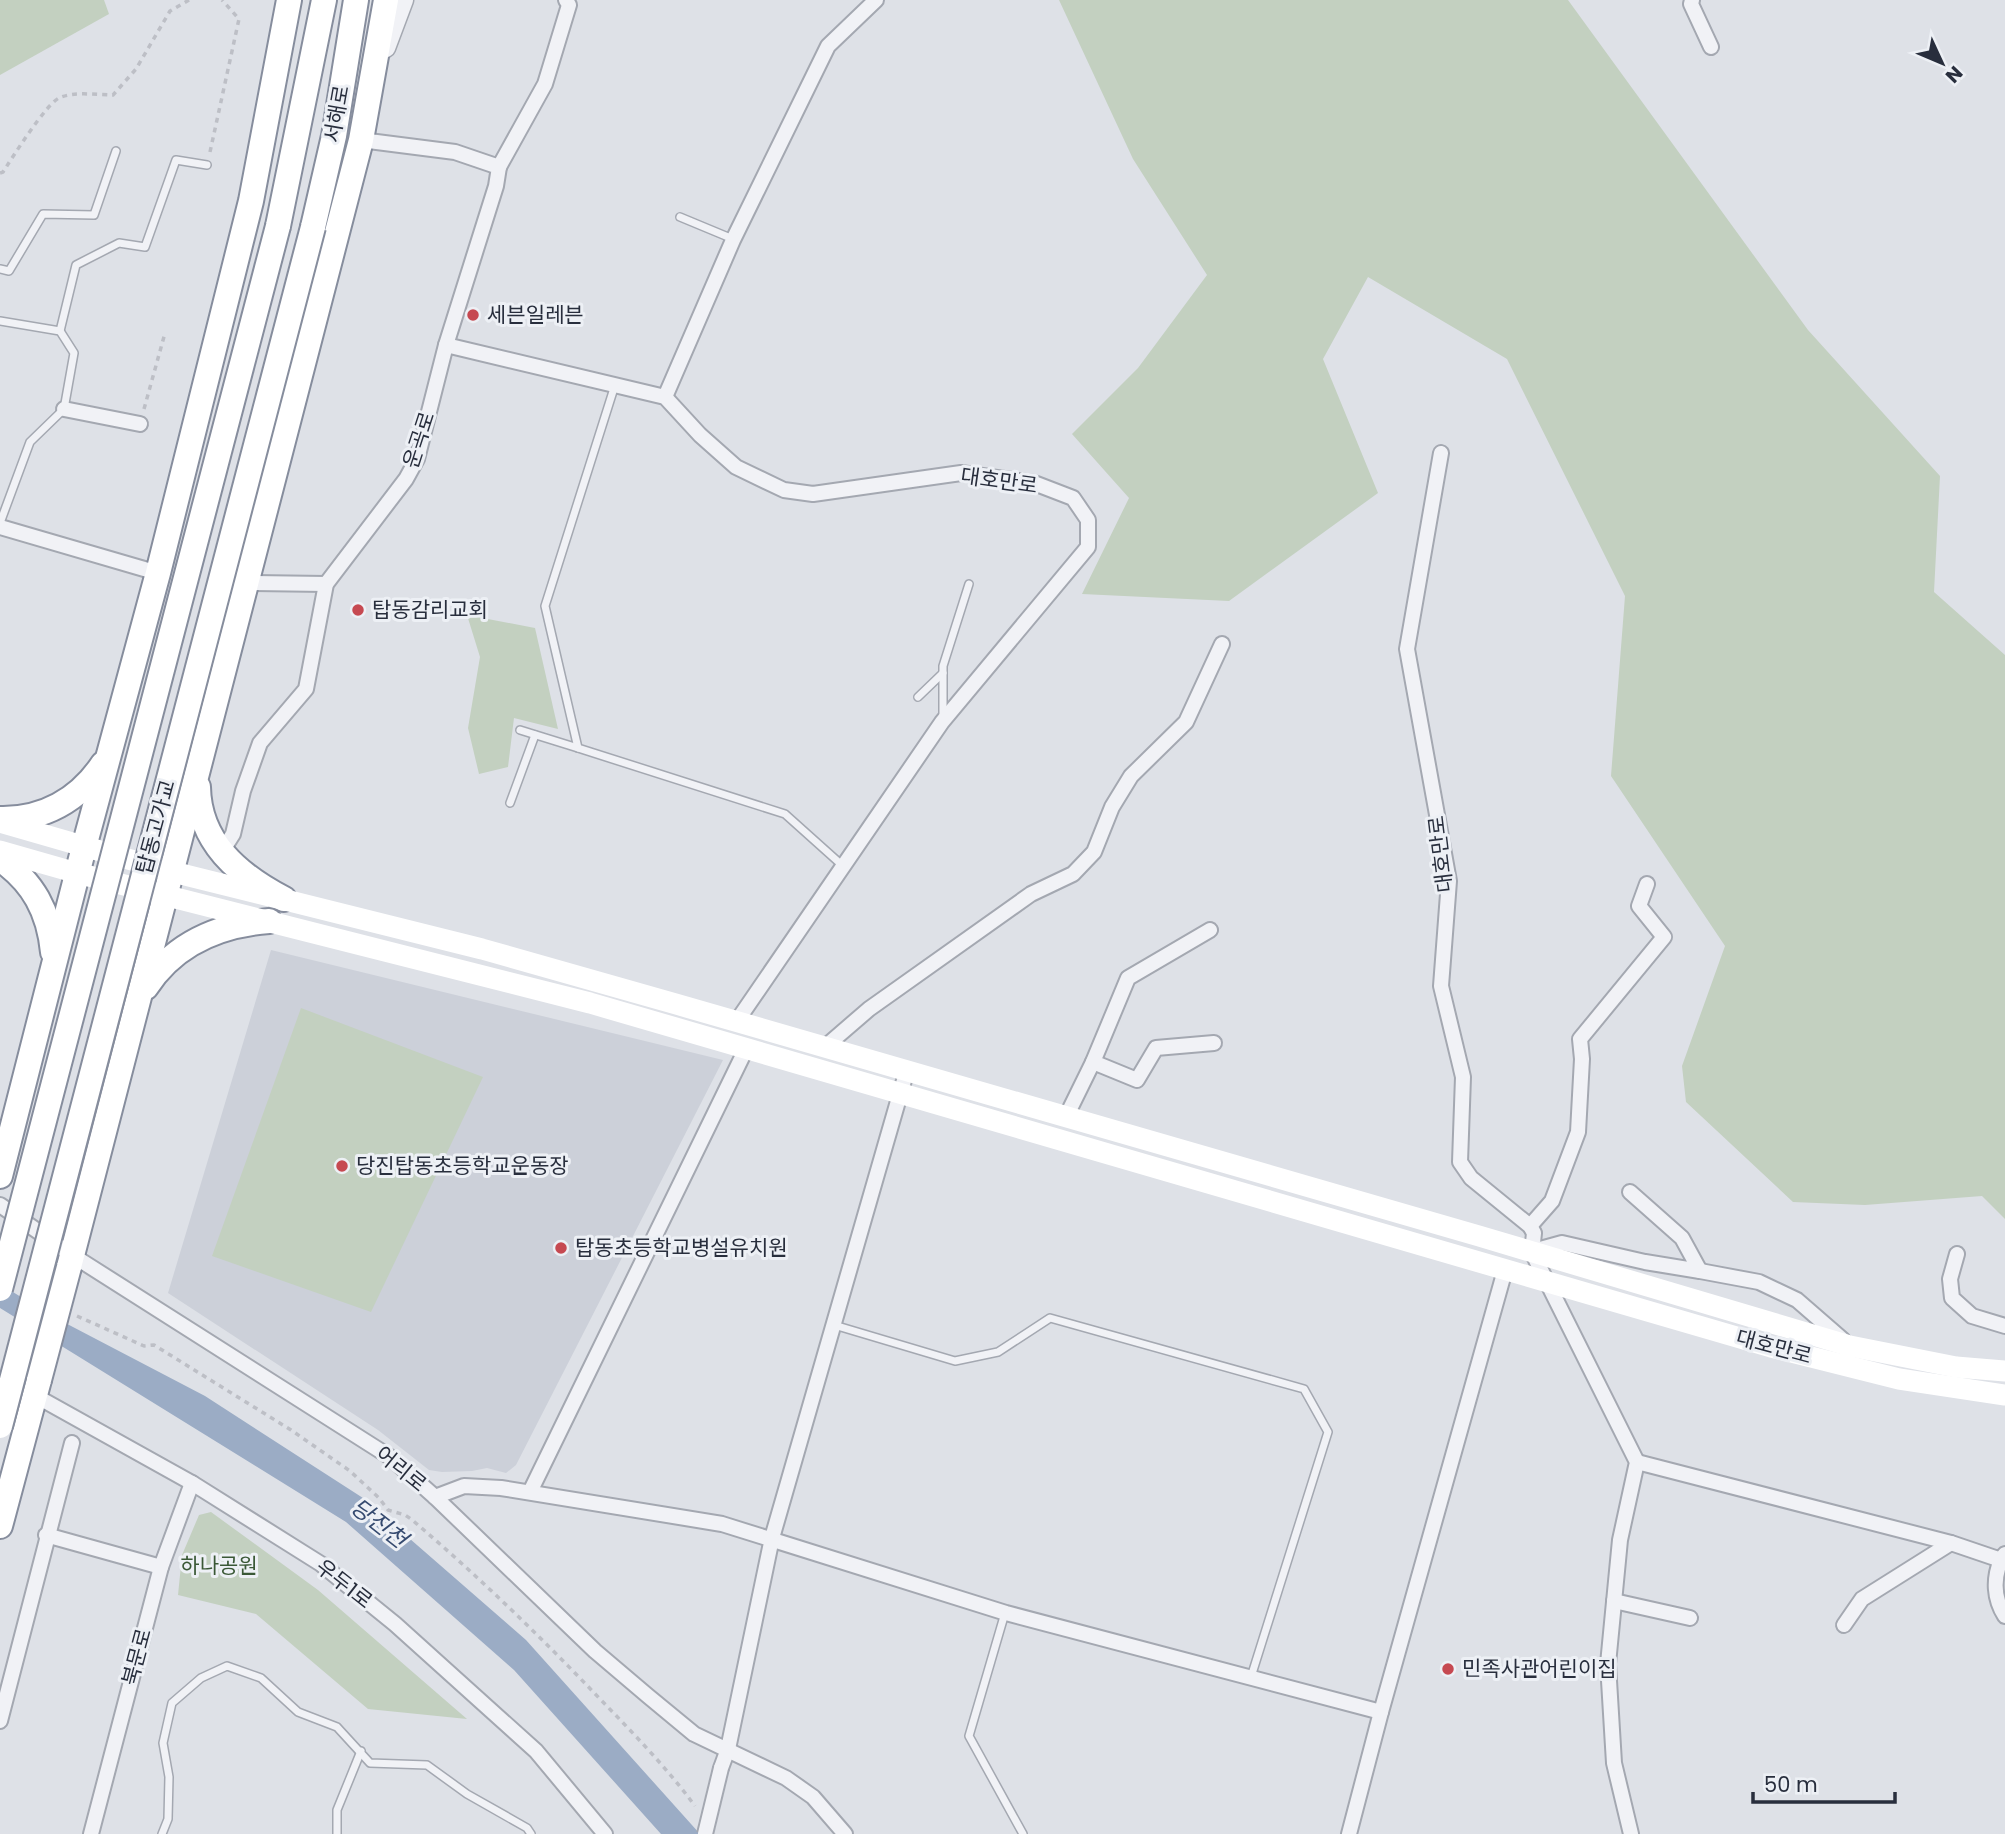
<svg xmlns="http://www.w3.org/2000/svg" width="2005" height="1834" font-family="Poppins,'Noto Sans KR',sans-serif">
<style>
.built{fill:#ccd0d9}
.green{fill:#c3d0c0}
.water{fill:#9bacc5}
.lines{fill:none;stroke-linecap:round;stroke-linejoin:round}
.service-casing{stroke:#a4a8b1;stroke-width:10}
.minor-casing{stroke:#a4a8b1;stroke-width:18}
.tertiary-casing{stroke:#a4a8b1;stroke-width:21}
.trunk-casing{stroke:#868d9d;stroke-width:28}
.path{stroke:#bdbfc6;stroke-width:3.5;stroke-dasharray:5 5;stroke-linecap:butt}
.service{stroke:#f1f2f6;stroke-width:7}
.minor{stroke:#f1f2f6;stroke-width:14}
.tertiary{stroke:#f1f2f6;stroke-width:18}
.secondary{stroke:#fff;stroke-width:21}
.trunk{stroke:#fff;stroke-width:24}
.minor-bridge-casing{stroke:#a4a8b1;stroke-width:18;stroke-linecap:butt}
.trunk-bridge-casing{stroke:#868d9d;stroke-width:28;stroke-linecap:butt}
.minor-bridge{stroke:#f1f2f6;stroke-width:14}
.trunk-bridge{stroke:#fff;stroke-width:24}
.poi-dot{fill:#c64951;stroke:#edf0f5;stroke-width:2.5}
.labels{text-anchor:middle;stroke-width:6;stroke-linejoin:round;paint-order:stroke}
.street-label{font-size:21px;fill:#282e3d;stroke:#edf0f5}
.poi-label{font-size:21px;fill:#282e3d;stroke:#edf0f5;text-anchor:start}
.park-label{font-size:21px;fill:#3a5836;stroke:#edf0f5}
.water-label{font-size:23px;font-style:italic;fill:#354a6f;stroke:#edf0f5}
</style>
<rect width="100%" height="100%" fill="#dee1e7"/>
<polygon class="built" points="271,950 723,1060 516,1465 506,1473 487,1468 472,1471 442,1472 429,1470 378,1430 168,1293"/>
<g class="green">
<polygon points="0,0 104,0 109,14 0,75"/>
<polygon points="1059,0 1568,0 1808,330 1940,476 1934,592 2005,655 2005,1219 1982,1196 1865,1205 1793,1202 1686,1102 1682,1066 1725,946 1611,776 1625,596 1507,359 1368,277 1323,359 1378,493 1229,601 1082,594 1129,498 1072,434 1138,368 1207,275 1133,159"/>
<polygon points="467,615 535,628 558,729 514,718 508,767 479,774 468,728 480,657"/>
<polygon points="301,1008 483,1077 371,1312 212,1256"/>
<polygon points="211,1512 318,1590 467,1719 368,1709 256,1614 178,1595 182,1555 199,1515"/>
</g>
<polygon class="water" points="0,1284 50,1315 205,1396 363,1498 526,1640 700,1834 661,1834 514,1670 346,1522 0,1308"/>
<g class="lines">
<defs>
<g id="service">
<polyline points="680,217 733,239"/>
<polyline points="0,269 9,271 43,214 94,215 116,151"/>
<polyline points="0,321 60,331 74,353 64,409 30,442 0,523"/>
<polyline points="60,331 76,265 119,243 145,247 176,160 207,165"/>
<polyline points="615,385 545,606 578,748 785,814 843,866"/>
<polyline points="918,697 943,673"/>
<polyline points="943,719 943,666 969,584"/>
<polyline points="520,730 578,748"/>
<polyline points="510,803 535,735"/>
<polyline points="834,1325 955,1361 998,1352 1050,1318 1304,1389 1328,1432 1251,1677"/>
<polyline points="1005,1613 969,1736 1023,1834"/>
<polyline points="162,1834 168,1819 169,1777 163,1743 172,1703 201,1678 227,1666 261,1678 298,1712 337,1727 370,1763 427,1765 467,1794 527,1828 531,1834"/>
<polyline points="337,1834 337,1810 361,1751"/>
</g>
<g id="minor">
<polyline points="1692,0 1691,4 1711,47"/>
<polyline points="499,167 545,84 569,5 566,0"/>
<polyline points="446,345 665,397 700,435 736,467 784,490 813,494 961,473 1034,483 1073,498 1088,520 1088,547 942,722 737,1021"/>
<polyline points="665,397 733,240 828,46 876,0"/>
<polyline points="64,409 140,424"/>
<polyline points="1441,453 1407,649 1449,881 1441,986 1463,1077 1460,1162 1471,1178 1530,1226 1534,1233 1532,1252 1637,1462 1620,1540 1608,1664 1614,1763 1631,1834"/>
<polyline points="0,527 158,573"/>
<polyline points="247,583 326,584"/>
<polyline points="221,853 233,834 243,791 260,743 306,689 326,584 406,479 417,459 446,345 496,186 499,167 455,152 361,140"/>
<polyline points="825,1047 869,1009 1031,894 1073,874 1094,852 1112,807 1131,776 1186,722 1222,644"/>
<polyline points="1093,1062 1137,1080 1156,1048 1214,1043"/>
<polyline points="1066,1117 1093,1062 1128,978 1210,930"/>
<polyline points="0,1205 72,1255 390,1457 435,1497 595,1651 648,1696 694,1734 786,1778 813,1797 845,1834"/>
<polyline points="1530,1226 1552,1201 1578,1132 1582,1059 1580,1039 1664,937 1639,906 1647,884"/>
<polyline points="1533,1251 1562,1243 1645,1262 1700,1271 1682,1238 1630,1192"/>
<polyline points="1957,1254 1950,1279 1952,1298 1972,1316 2005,1326"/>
<polyline points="1700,1271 1759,1282 1797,1300 1843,1340"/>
<polyline points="34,1395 192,1483 321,1564 395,1624 536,1751 605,1834"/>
<polyline points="1637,1462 1951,1543 2001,1560 2005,1554"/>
<polyline points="530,1492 746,1049"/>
<polyline points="435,1497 464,1486 501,1488 722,1524 1006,1613 1381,1712"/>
<polyline points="46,1535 161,1567"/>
<path d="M2001,1560C1993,1579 1994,1599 2005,1616"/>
<polyline points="1614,1601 1690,1618"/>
<polyline points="1844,1625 1862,1599 1951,1543"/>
<polyline points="0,1721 72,1443"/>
<polyline points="721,1768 728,1749 772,1538 907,1070"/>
<polyline points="91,1834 161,1567 192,1483"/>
<polyline points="1349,1834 1381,1712 1505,1270"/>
</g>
<polyline id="tertiary" points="386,48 404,0"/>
<g id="trunk">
<polyline points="278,226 324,0"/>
<polyline points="313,227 334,136 356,0"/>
<path d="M198,787C199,842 238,875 284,899"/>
<path d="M0,819C43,820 79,800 103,764"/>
<path d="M0,859C33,882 49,911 53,952"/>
<path d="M146,987C174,944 219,925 269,921"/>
<polyline points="0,1176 84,847 158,573 251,201 289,0"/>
<polyline points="69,1267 361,140 386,0"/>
<polyline points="0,1526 39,1380"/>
</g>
</defs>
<use href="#service" class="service-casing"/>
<use href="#minor" class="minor-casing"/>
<use href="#tertiary" class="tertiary-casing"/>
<use href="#trunk" class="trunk-casing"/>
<g class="path">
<polyline points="210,152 239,19 222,0"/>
<path d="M0,173L3,172C12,158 46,104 59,98C74,91 97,95 113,95L136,69L170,11L189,0"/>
<polyline points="144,409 165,333"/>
<path d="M77,1316L144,1346L154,1345L291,1430L350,1471L379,1498L388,1510L405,1515L411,1519C477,1575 540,1636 600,1699C633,1733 667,1768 695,1806"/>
</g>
<use href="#service" class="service"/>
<use href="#minor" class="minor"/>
<use href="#tertiary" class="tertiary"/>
<g class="secondary">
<polyline points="0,822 173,872 482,949 676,1004 1479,1236 1850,1346 1956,1367 2005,1371"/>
<polyline points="0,851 77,873 590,1003 1771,1347 1899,1379 2005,1395"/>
</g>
<use href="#trunk" class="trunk"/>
<defs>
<polyline id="minor-bridge" points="705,1834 721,1768"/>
<g id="trunk-bridge">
<polyline points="0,1289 278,226"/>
<polyline points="39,1380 69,1267"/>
<polyline points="0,1426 313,227"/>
</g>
</defs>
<use href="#minor-bridge" class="minor-bridge-casing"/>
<use href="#trunk-bridge" class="trunk-bridge-casing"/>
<use href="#minor-bridge" class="minor-bridge"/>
<use href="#trunk-bridge" class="trunk-bridge"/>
</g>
<g class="poi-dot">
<circle cx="473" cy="315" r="7"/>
<circle cx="358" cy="610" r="7"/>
<circle cx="342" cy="1166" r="7"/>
<circle cx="561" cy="1248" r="7"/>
<circle cx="1448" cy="1669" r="7"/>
</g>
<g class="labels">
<g class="street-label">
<text transform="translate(337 114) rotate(-80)" y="7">서해로</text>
<text transform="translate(419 440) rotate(-72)" y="7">운곡로</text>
<text transform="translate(999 481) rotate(8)" y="7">대호만로</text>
<text transform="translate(156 827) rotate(-75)" y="7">탑동고가교</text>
<text transform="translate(1441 854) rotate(-97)" y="7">대호만로</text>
<text transform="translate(1774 1347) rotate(15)" y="7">대호만로</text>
<text transform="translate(401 1469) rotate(39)" y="7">어리로</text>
<text transform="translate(344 1584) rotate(38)" y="7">우두1로</text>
<text transform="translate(137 1657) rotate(-75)" y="7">북문로</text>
</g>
<g class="poi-label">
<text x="487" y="322">세븐일레븐</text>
<text x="372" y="617">탑동감리교회</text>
<text x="356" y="1173">당진탑동초등학교운동장</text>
<text x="575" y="1255">탑동초등학교병설유치원</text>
<text x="1462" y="1676">민족사관어린이집</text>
</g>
<g class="park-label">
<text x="219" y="1573">하나공원</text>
</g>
<g class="water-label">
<text transform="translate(379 1523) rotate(38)" y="8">당진천</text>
</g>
</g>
<g transform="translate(1942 63) rotate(134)" stroke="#edf0f5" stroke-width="5" paint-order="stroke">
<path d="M0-5L12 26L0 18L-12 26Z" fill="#282e3d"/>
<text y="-10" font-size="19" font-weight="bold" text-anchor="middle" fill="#282e3d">N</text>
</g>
<path d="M1753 1792v10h142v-10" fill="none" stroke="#282e3d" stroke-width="3.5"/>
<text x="1764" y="1792" font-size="21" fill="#282e3d" stroke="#edf0f5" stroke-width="5" paint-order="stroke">50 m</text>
</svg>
